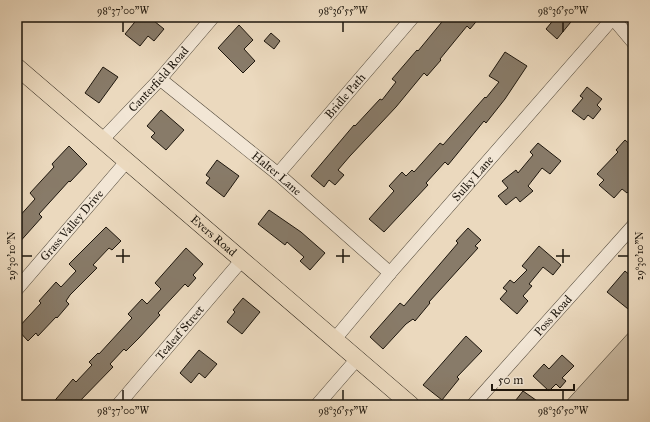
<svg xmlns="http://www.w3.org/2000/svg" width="650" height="422" font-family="'IM FELL Great Primer',serif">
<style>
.grass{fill:#c8b8a0;stroke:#726756}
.building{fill:#887b69;stroke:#1d160d}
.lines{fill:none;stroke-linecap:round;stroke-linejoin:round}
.minor-casing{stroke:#504739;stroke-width:14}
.major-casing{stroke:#1d160d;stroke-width:18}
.minor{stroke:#f2e6d5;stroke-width:13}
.major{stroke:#ebd9be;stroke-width:17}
.ticks{fill:none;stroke:#1d160d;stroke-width:1.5}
.labels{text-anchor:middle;stroke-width:3;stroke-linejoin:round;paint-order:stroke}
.street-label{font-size:12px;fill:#1d160d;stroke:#f2e6d5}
.neatline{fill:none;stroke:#1d160d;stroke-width:1.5}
.ticks-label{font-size:10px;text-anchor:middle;fill:#1d160d}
</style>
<rect width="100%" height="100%" fill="#ebd9be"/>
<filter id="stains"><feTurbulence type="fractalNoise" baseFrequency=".005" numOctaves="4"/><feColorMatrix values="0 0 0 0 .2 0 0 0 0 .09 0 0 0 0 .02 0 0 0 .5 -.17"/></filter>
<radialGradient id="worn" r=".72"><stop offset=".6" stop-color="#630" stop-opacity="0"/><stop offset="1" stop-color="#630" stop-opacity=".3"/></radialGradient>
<polygon class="grass" points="633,328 633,405 563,405"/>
<g class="building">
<polygon points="139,17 149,17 164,29 154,41 148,36 140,46 125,34"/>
<polygon points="446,17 480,17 470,29 467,26 440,59 441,60 427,76 424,73 396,107 350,156 338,170 344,175 335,185 329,180 324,187 311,176 354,125 355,126 380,99 382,100 396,82 392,79 417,50 418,51"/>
<polygon points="556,17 575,17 557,39 546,29"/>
<polygon points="239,25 253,40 244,49 255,61 243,73 218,48"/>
<polygon points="271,33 280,41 274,49 264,41"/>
<polygon points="505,52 527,66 505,99 486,123 484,121 448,165 445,162 426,183 428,185 384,232 369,219 394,191 389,186 402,172 406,176 412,170 414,172 440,143 443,145 485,97 486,98 499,82 489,76"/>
<polygon points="103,67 118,77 99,103 85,93"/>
<polygon points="587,87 602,99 597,105 601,109 593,119 588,115 584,120 572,111 583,98 580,96"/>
<polygon points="161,110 184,130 166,150 151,137 155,133 147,126"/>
<polygon points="625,140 633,147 633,187 627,193 622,189 614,198 599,185 604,180 597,174 618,152 616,150"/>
<polygon points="538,143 561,161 550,174 542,168 528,186 533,191 520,202 516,197 506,205 498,196 508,188 502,181 516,170 518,173 533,155 530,152"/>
<polygon points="69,146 87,164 70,182 69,181 39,214 42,217 17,245 17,219 35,199 30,193 54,167 52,164"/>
<polygon points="217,160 239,176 224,197 206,183 210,178 206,175"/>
<polygon points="269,210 301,232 325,253 310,270 300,261 304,257 287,242 285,245 258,224"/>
<polygon points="106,227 121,241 112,250 109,248 93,265 97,268 70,295 66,301 69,304 57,318 56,317 38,336 36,333 28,341 17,329 41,303 39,301 56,282 61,287 76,271 69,264"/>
<polygon points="468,228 481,240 475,246 478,248 429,302 430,303 415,321 413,319 406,324 383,349 370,337 400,303 404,306 458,243 456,241"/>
<polygon points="539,246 561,265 553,275 543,267 529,284 532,286 523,296 528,301 517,314 500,299 507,291 503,288 510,280 514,283 527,270 522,266"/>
<polygon points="186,248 203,264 193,275 196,278 188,287 185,284 158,313 160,315 139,338 126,351 124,349 110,364 113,367 76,405 51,405 73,379 76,382 92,365 89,362 98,353 99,354 132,318 128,314 142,299 147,304 161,289 155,283"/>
<polygon points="625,271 633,278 633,313 607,292"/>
<polygon points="243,298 260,312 242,334 227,322 235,312 233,310"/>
<polygon points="466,336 482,351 457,377 459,379 442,400 423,385"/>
<polygon points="199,350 217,364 205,378 199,373 191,383 180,373"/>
<polygon points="562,355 574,366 562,378 566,381 560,388 556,384 549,391 533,376 544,364 549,369"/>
<polygon points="523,391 543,405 512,405"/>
</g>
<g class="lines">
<defs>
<g id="minor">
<polyline points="612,17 633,42"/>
<path id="s1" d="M160,79L278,174L390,273"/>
<path id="s2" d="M102,140L160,79L213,17"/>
<path id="s3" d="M278,174L413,17"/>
<path id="s4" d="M17,289L126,162"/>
<path id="s5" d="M334,340L390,273L613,18"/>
<path id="s6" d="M118,405L241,261"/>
<polyline points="317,405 357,359"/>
<path id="s7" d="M473,405L633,226"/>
</g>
<g id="major">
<path id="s8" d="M17,67L411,405"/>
</g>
</defs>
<use href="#minor" class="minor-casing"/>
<use href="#major" class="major-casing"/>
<use href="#minor" class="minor"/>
<use href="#major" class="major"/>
</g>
<path class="ticks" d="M123,22V32M343,22V32M563,22V32M123,249V263M343,249V263M563,249V263M22,256H32M116,256H130M336,256H350M556,256H570M618,256H628M123,390V400M343,390V400M563,390V400"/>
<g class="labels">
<g class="street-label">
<text dy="4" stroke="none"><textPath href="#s2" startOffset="83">Canterfield Road</textPath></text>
<text dy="4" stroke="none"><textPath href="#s3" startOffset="103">Bridle Path</textPath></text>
<text dy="4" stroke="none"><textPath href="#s1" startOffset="150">Halter Lane</textPath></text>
<text dy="4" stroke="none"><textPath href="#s5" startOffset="213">Sulky Lane</textPath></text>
<text dy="4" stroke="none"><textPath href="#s4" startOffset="84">Grass Valley Drive</textPath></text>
<text dy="4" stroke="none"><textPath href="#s8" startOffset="259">Evers Road</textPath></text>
<text dy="4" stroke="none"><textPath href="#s7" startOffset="120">Poss Road</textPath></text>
<text dy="4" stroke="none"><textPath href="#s6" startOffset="95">Tealeaf Street</textPath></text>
</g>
</g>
<rect width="650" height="422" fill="none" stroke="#ebd9be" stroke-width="44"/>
<path d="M492 384v6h82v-6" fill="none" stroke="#1d160d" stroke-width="2"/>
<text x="498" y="384" font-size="12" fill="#1d160d" stroke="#f2e6d5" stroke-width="3" paint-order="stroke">50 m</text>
<rect x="22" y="22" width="606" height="378" class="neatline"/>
<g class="ticks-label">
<text x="123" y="14">98°37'00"W</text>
<text x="343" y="14">98°36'55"W</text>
<text x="563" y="14">98°36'50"W</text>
<text transform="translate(11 256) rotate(-90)" y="4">29°30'10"N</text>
<text transform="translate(639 256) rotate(-90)" y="4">29°30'10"N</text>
<text x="123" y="414">98°37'00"W</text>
<text x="343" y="414">98°36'55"W</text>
<text x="563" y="414">98°36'50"W</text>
</g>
<rect width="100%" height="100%" filter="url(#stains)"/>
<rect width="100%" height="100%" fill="url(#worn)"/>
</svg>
